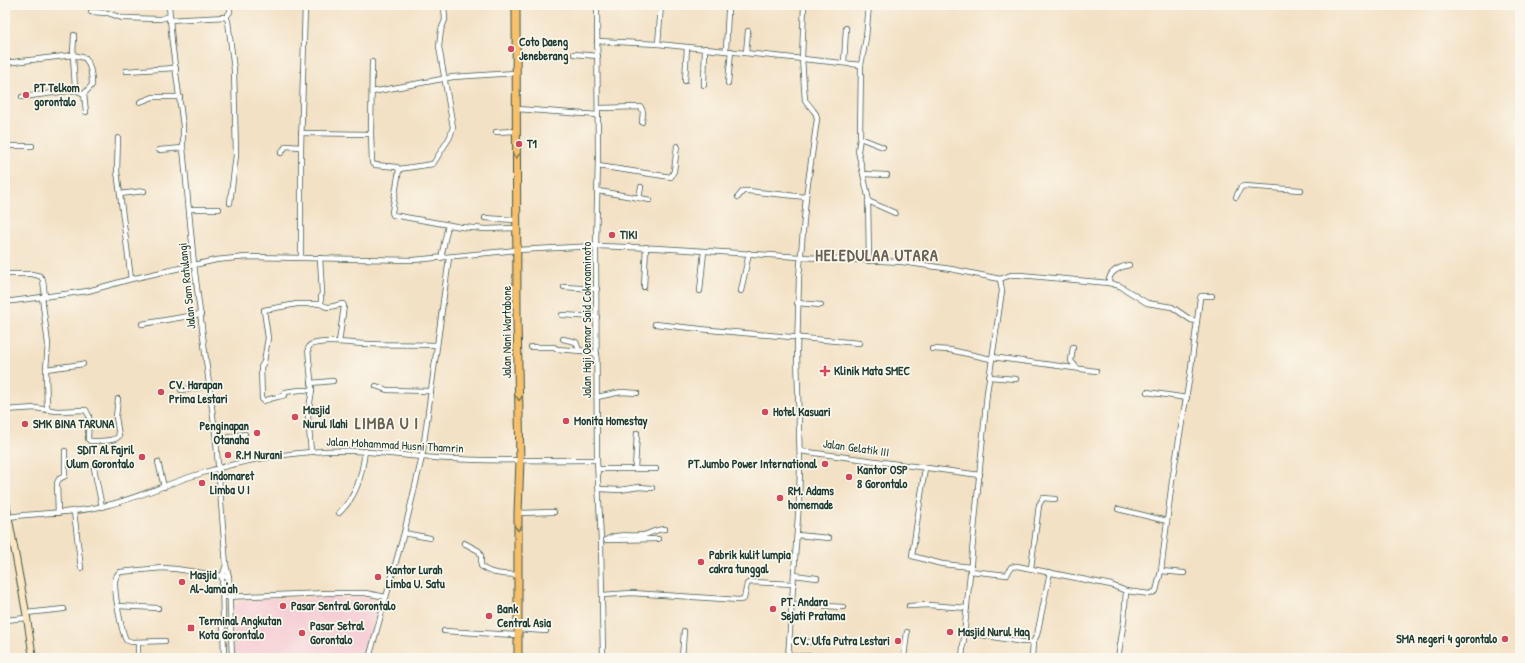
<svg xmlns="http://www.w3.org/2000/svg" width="1525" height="663" font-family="'Patrick Hand',sans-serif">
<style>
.built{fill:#f6cfd6}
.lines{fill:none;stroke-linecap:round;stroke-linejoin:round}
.street-casing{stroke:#3f564a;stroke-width:6}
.secondary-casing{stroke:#3f564a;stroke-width:8}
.primary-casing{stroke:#3f564a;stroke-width:9}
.street{stroke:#fff;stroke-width:4.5}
.secondary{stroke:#fce6c4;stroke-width:6}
.primary{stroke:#f7c06c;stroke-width:7}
.oneway{stroke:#80784d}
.poi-dot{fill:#d1495b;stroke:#fbf7ec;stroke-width:1.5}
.labels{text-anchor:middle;stroke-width:3.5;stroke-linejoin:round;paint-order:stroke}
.poi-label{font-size:12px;font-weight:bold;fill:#1f3d34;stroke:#fbf7ec;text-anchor:start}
.street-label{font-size:12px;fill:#1f3d34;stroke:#fbf7ec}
.district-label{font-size:16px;font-weight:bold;letter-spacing:1px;fill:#6a6155;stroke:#fbf7ec}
</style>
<rect width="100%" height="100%" fill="#fbf7ec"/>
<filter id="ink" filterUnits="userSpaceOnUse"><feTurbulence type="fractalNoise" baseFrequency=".025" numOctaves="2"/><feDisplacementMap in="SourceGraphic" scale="8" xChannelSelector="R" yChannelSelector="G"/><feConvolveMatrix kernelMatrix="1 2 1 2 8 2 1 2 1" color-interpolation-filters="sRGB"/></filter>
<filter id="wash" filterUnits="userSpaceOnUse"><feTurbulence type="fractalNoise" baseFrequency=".012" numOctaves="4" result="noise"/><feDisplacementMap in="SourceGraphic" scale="16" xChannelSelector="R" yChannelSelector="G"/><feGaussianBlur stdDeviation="0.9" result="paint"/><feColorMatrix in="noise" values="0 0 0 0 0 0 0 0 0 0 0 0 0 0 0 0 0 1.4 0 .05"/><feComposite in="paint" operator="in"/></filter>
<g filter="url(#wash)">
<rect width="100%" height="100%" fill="#f3e1c5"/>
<polygon class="built" points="263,597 282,599 366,597 372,598 375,601 377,608 364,658 234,658 233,606 241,600"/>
</g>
<g filter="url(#ink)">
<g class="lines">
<defs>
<g id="street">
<polyline points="169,5 172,43 183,126 183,148 194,264 216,440 226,565 229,577 232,658"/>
<polyline points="597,5 598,159 596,246 597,460 601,541 603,658"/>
<polyline points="91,12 108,13 122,18 160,19 170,16"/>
<polyline points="226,17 228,21 234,70 236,155 230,203"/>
<polyline points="169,20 226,17 230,12 230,5"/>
<path d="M74,35L73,55L85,58C91,65 92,75 92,85L84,94"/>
<polyline points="597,41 658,44 861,65"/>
<polyline points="658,44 661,5"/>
<polyline points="726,50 728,11"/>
<polyline points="746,53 748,31"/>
<polyline points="574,54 598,56"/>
<polyline points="5,63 73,55 75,88 76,90 84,94 86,112"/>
<polyline points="844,63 846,28"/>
<polyline points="126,71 176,68"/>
<polyline points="685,81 687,47"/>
<polyline points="728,83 731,51"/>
<polyline points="704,85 705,48"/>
<polyline points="372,92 453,77 516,73"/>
<polyline points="22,97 76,90"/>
<polyline points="140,102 153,97 180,97"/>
<polyline points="598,108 641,107 643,112 642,122"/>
<polyline points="517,109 598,115"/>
<polyline points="496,132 517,131"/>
<polyline points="301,133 371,134 372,62"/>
<polyline points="371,134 372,163 375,165 397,167 399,170 392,212 393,215 461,227 486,229 517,228"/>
<polyline points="118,138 117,171 131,279"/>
<polyline points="860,138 883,147"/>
<polyline points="5,146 32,146"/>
<polyline points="159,150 183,148"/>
<polyline points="281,153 286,146 301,147"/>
<polyline points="598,166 671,177 674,171 677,146"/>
<polyline points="399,169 433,164 450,137 453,127 439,47 441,30 445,20 444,5"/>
<polyline points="863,174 887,175"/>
<polyline points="598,191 639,198 641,187"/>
<polyline points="120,194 144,191"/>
<polyline points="738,197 743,191 748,191 806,197"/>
<polyline points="1236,197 1241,187 1244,186 1301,190"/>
<polyline points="639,198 650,200"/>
<polyline points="868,201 895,213"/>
<polyline points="190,209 219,209"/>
<polyline points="485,218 516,220"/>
<polyline points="301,258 301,147 305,5"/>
<path d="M320,258L322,293L321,296V304C328,310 335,305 343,304L344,306L339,342"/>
<polyline points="441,258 448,225"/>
<polyline points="869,261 868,196 858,151 860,138 861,65 866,38 869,5"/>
<polyline points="5,274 32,274 40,276 43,280 45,297"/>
<path d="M1000,279L1011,275H1020L1109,283C1108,271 1120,267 1129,265"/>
<polyline points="1109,283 1120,286 1147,303 1172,307 1191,320 1196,321"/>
<polyline points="564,287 597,289"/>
<polyline points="644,287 646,247"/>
<polyline points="700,291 704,251"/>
<polyline points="741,291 749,253"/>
<polyline points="42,297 48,344 46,369 47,410"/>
<polyline points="5,302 88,291 131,279 216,260 246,257 414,260 517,250 596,246 657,248 800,257 902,262 951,269 1000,279 1002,291 987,393 962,658"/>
<polyline points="797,303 821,305"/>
<polyline points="562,315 597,317"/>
<polyline points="142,324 201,314"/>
<polyline points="655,324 710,330 859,343"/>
<polyline points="563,339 576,342 579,350 597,354"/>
<polyline points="531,347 554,347 557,349 581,351"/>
<polyline points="1073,347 1071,361 1076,367"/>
<polyline points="932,349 950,350 991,359"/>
<polyline points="992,357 1096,371"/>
<polyline points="46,369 83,364"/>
<polyline points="989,377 1016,379"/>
<polyline points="311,383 333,381"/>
<polyline points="376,386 387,390 431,391"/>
<polyline points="181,390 209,386"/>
<path d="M312,390H300L285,392V395C279,397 271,398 264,401L262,399L261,367L264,362L268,338L264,310L297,304H321"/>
<polyline points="1147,392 1187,398"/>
<polyline points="597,397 621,392 637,393"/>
<path d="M5,410L35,408L57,411L86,410L89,416L88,439L90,441C98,441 114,442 119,436L116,417L118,399"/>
<polyline points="216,440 245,434"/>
<polyline points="800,451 980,475"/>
<path d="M311,452L308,415L312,390L308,349L310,345C326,339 351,344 369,344C392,345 414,344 437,345"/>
<polyline points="158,462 164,487"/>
<polyline points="94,468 102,507"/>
<polyline points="925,468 912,556 942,564 971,567"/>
<polyline points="598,469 656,469"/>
<polyline points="635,469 637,433"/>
<polyline points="599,489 620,490 639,487 652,488"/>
<polyline points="1118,509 1167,521"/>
<polyline points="74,512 81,568"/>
<polyline points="58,513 57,483 59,479 65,476 65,451"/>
<path d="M339,513C357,496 362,475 365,451"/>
<polyline points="518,513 554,512"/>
<path d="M9,517C42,512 75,514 108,505C138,498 166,484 196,475C233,463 272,455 311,452C349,448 385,454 422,457C480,462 539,460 597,460"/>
<polyline points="404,533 430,538"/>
<polyline points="797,535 829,538"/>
<polyline points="5,536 12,536"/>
<path d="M606,540C617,532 631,537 644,535C651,533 657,529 665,529"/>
<polyline points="608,540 658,539"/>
<path d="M464,543L479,551L481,556V566C490,575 507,574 518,575"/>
<polyline points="1031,568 1039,505 1043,498 1055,499"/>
<polyline points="970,571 1007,575 1011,567 1017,566 1111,585 1126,591 1150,594 1156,591 1161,571 1172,481 1190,375 1200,298 1201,296 1212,296"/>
<polyline points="1161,571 1184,573"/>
<polyline points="794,575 817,578"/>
<polyline points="602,595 632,593 739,600 744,599 747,584 750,582 794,584"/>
<polyline points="223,597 328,593 365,593 386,597"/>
<polyline points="792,604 843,607"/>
<polyline points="118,606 158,608"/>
<polyline points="909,606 928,605 967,608"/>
<polyline points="26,613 64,609"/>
<polyline points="5,620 27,618"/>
<polyline points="517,629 546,631"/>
<polyline points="444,631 517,635"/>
<polyline points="965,632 1022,642 1033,642 1037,635 1050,572"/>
<path d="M165,641L132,642L126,640C121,630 114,592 115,580C116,576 117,574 120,572L162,568L176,569L229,577"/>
<polyline points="790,641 812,642"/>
<polyline points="138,642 138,658"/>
<polyline points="789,656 813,656"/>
<polyline points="224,658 222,577 226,565"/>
<polyline points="369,658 404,533 422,457 449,258"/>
<polyline points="682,658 684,631"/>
<polyline points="788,658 799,502 800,467 797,353 799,277 806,197 817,119 816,114 813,110 805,100 802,59 804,5"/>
<polyline points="904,658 907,632"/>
<polyline points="1032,658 1033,642"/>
<polyline points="1118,658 1124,621 1126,591"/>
</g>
<polyline id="secondary" points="5,498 27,618 33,658"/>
<polyline id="primary" points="516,5 517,320 520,460 518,513 518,658"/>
</defs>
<use href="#street" class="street-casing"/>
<use href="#secondary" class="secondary-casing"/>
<use href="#primary" class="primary-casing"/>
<use href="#street" class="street"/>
<use href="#secondary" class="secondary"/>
<use href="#primary" class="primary"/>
</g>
<defs><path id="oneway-chevron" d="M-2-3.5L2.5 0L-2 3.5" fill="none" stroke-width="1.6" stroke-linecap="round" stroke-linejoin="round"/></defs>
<g class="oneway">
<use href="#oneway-chevron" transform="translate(516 156) rotate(90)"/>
<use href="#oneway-chevron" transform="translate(519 398) rotate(89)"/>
<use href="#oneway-chevron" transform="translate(518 528) rotate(90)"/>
</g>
</g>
<g class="poi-dot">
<circle cx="511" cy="49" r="4"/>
<circle cx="26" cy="95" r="4"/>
<circle cx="519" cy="144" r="4"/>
<circle cx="612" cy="235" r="4"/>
<path d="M823 365h4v4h4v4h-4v4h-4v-4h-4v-4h4z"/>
<circle cx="161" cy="392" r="4"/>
<circle cx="765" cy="412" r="4"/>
<circle cx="295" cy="417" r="4"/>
<circle cx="566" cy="421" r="4"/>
<circle cx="25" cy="424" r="4"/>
<circle cx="257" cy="433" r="4"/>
<circle cx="228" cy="455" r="4"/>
<circle cx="142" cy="457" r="4"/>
<circle cx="825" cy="464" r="4"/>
<circle cx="849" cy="477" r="4"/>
<circle cx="202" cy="483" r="4"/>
<circle cx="780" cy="498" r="4"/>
<circle cx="701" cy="562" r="4"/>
<circle cx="378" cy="577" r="4"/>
<circle cx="182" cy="582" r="4"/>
<circle cx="283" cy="606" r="4"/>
<circle cx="773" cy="609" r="4"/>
<circle cx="489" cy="616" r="4"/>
<rect x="187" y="624" width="8" height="8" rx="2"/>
<circle cx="950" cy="632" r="4"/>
<circle cx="302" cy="633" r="4"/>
<circle cx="1505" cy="639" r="4"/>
<circle cx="898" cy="641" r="4"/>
</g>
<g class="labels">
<g class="poi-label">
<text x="519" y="46">Coto Daeng<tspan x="519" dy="14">Jeneberang</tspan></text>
<text x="34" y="92">PT Telkom<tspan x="34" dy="14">gorontalo</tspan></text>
<text x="527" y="148">T1</text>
<text x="620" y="239">TIKI</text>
<text x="834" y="375">Klinik Mata SMEC</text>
<text x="169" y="389">CV. Harapan<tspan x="169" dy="14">Prima Lestari</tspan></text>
<text x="303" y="414">Masjid<tspan x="303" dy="14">Nurul Ilahi</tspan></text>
<text x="773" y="416">Hotel Kasuari</text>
<text x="574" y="425">Monita Homestay</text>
<text x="33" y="428">SMK BINA TARUNA</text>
<text x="249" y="430" text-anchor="end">Penginapan<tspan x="249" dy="14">Otanaha</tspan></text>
<text x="134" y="454" text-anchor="end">SDIT Al Fajril<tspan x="134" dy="14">Ulum Gorontalo</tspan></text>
<text x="236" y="459">R.M Nurani</text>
<text x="817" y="468" text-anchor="end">PT.Jumbo Power International</text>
<text x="857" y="474">Kantor OSP<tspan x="857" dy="14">8 Gorontalo</tspan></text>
<text x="210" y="480">Indomaret<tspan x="210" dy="14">Limba U I</tspan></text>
<text x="788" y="495">RM. Adams<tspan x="788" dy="14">homemade</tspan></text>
<text x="709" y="559">Pabrik kulit lumpia<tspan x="709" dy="14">cakra tunggal</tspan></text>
<text x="386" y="574">Kantor Lurah<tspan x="386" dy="14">Limba U. Satu</tspan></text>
<text x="190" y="579">Masjid<tspan x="190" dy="14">Al-Jama'ah</tspan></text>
<text x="781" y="606">PT. Andara<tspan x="781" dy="14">Sejati Pratama</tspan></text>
<text x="291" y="610">Pasar Sentral Gorontalo</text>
<text x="497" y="613">Bank<tspan x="497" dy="14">Central Asia</tspan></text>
<text x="199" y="625">Terminal Angkutan<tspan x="199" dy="14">Kota Gorontalo</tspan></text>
<text x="310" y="630">Pasar Setral<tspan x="310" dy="14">Gorontalo</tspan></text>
<text x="958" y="636">Masjid Nurul Haq</text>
<text x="1497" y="643" text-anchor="end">SMA negeri 4 gorontalo</text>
<text x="890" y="645" text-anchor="end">CV. Ulfa Putra Lestari</text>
</g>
<g class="street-label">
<text transform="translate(187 286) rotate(-96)" y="4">Jalan Sam Ratulangi</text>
<text transform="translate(587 320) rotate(-90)" y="4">Jalan Haji Oemar Said Cokroaminoto</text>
<text transform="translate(507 332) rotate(-90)" y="4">Jalan Nani Wartabone</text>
<text transform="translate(395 445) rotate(3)" y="4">Jalan Mohammad Husni Thamrin</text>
<text transform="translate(856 448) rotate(8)" y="4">Jalan Gelatik III</text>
</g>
<g class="district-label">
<text x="877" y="261">HELEDULAA UTARA</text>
<text x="387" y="429">LIMBA U I</text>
</g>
</g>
<rect width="1525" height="663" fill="none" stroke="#fbf7ec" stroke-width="20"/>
</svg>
